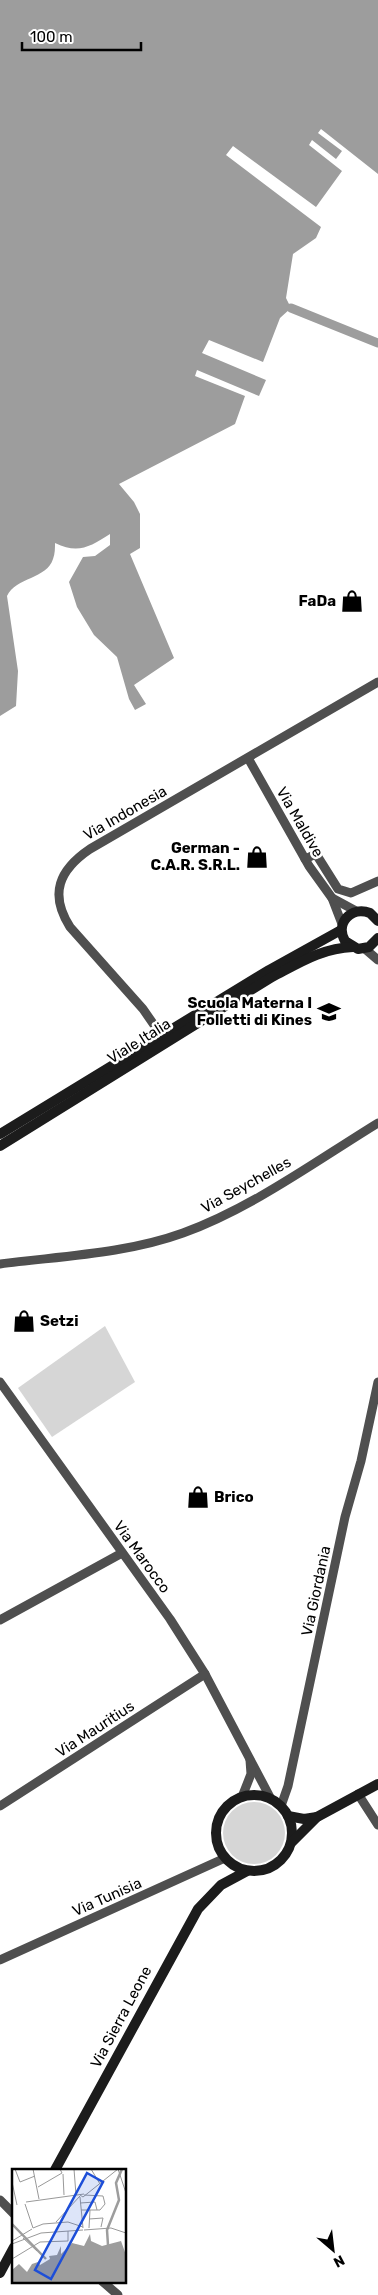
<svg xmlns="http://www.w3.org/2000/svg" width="378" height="2295" font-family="Rubik,sans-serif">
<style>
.green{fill:#d6d6d6}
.water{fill:#9d9d9d}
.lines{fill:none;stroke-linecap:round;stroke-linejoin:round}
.canal{stroke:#9d9d9d;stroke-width:9}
.street{stroke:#4f4f4f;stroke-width:9}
.secondary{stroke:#1c1c1c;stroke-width:10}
.labels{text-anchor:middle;stroke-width:5;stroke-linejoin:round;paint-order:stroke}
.poi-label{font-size:15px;font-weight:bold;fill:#000;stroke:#fff;text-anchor:end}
.street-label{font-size:15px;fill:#000;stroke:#fff}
.inset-river{fill:none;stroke:#9d9d9d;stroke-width:2.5}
.inset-road{fill:none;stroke:#999;stroke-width:1}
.view{fill:#1d4ed8;fill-opacity:0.15;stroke:#1d4ed8;stroke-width:2.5}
.inset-edge{fill:none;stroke:#000;stroke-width:2.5}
</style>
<rect width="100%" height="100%" fill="#fff"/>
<g class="green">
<polygon points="105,1326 135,1382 52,1437 18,1388"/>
<circle cx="254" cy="1833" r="31"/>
</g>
<path class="water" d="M0,0H378V174L321,129L318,133L342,151L336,159L312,140L309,145L342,171L316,207L233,146L226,155L321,227L316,238L293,254L286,298L291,308L280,318L263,362L209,340L202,353L266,380L259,396L197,370L195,376L245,396L235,424L119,484L134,502L140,514V548L130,554L174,658L134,685L146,704L135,710L129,699L117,657L94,635L77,607L69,582L83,557L95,556L110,545V534C90,547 78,554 55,543C55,548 55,554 53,559C47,579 16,577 7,596L18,671L16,706L0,716Z"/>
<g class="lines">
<polyline class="canal" points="291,308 378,343"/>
<g class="street">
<polyline points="248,758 309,866 332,898 342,924"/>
<polyline points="305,859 316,854 338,889 351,893 378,881"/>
<polyline points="332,898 356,911"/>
<polyline points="364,948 378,960"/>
<path d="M161,1035L143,1009L70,927C49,894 59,870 90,849L378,682"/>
<path d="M0,1264C61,1256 125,1254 183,1233C252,1208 316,1161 378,1123"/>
<polyline points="0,1382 170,1619 205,1674 271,1799"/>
<polyline points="0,1620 122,1553"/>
<polyline points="358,1794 378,1825"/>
<polyline points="242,1797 251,1774 250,1760"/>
<polyline points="0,1806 205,1674"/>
<polyline points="281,1806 288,1786 345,1517 361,1461 378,1382"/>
<polyline points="0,1960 225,1858"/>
<polyline points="0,2200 14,2214"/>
<polyline points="102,2281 118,2295"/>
</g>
<g class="secondary">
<path d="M378,921L370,913C351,906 335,923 345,941L358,949L369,947L378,938"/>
<polyline points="0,1134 269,970 341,930"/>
<path d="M0,1146L272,977C299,963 322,948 353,947"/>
<circle cx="254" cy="1833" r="38"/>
<polyline points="288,1816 304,1819 317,1817"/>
<polyline points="291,1843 317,1817 378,1784"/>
<polyline points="55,2170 198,1909 221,1885 247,1871"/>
<polyline points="0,2273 14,2247"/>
</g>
</g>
<defs>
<symbol id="shop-bare" viewBox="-9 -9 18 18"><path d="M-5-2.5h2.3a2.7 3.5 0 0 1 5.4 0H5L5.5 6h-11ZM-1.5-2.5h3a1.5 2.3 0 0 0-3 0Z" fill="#000" stroke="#fff" stroke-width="2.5" paint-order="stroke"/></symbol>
<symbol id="school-bare" viewBox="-9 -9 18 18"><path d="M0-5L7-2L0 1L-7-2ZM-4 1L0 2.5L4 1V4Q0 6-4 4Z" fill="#000" stroke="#fff" stroke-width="2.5" paint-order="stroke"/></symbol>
</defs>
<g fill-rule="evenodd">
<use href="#shop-bare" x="336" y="585" width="32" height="32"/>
<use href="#shop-bare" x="241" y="841" width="32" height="32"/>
<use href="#school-bare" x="313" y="996" width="32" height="32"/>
<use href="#shop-bare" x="8" y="1305" width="32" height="32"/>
<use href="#shop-bare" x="182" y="1481" width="32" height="32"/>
</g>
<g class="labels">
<g class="poi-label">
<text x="336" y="606">FaDa</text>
<text x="240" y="853">German -<tspan x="240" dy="17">C.A.R. S.R.L.</tspan></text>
<text x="312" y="1008">Scuola Materna I<tspan x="312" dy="17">Folletti di Kines</tspan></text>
<text x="40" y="1326" text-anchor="start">Setzi</text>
<text x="214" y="1502" text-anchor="start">Brico</text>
</g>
<g class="street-label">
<text transform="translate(125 813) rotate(-30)" y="5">Via Indonesia</text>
<text transform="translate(300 822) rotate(60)" y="5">Via Maldive</text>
<text transform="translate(139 1041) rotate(-32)" y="5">Viale Italia</text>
<text transform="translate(246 1185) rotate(-29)" y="5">Via Seychelles</text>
<text transform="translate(142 1557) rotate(54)" y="5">Via Marocco</text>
<text transform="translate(316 1591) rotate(-78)" y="5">Via Giordania</text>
<text transform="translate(95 1729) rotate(-33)" y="5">Via Mauritius</text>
<text transform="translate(107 1897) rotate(-24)" y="5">Via Tunisia</text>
<text transform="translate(121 2017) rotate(-62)" y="5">Via Sierra Leone</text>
</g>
</g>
<g transform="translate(12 2169)">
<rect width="114" height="114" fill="#fff"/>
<path d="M78,65L79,72L90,77L109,72L114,86V114H0V101L7,95L15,103L20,95L26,93L28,96L38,90L37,87L45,86L49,77V85L60,74L72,77Z" fill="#9d9d9d"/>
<path class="inset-river" d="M0,55L34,90M96,76L95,61L107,31L104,14L110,0"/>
<path class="inset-road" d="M3,0L8,13L23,7M21,0L27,30M62,0L64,26M79,0L88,15M106,0L114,24M51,5L52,26M0,13L5,36M26,18L50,4L48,0M68,26L71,28L106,0M68,28L71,59M14,33L72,25M68,34L83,33L85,41M13,35L21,59M69,41H88L93,35L91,27L72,26M77,50L91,49L89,58M44,53L68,27M21,59L31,55L56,53L71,58M77,59L78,41M72,61L99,59L114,64M11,69L25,82M0,72L20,60M0,75L29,64L71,61M0,90L28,73L56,72V62"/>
<path class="view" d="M75,4L91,13L39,110L23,101Z"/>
<rect width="114" height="114" class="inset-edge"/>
</g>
<g transform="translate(333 2250) rotate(152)" stroke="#ffffff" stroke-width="4" paint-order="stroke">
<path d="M0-4L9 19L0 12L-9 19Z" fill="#000000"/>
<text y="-8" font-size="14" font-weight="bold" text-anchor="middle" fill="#000000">N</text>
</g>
<path d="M22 42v8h119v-8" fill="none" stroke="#000000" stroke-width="2.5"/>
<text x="30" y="42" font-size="15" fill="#000000" stroke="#ffffff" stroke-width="4" paint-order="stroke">100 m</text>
</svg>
